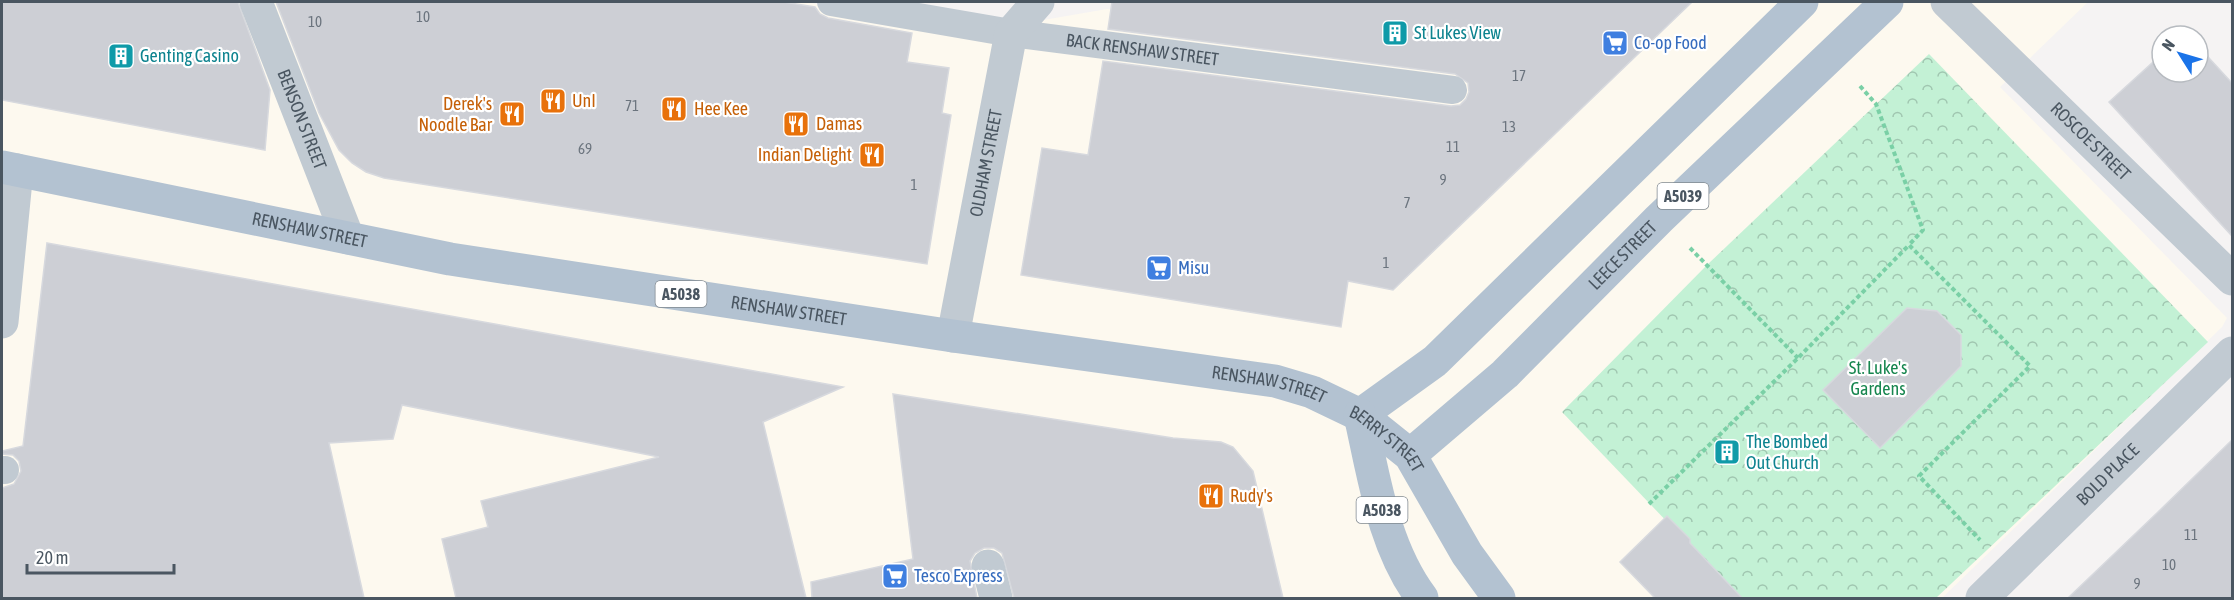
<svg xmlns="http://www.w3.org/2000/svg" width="2234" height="600" font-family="'Asap Condensed',sans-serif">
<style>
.commercial{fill:#fdf9ef}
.park{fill:url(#park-crowns)}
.building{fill:#cdcfd5;stroke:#d7d9de;stroke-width:1.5}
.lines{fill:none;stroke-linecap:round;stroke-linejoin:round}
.path{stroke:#7ad0a6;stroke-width:4;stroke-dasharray:4.5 3;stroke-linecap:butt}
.lane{stroke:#c1cad2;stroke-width:28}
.street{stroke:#c1cad2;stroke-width:33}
.primary{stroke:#b3c2d1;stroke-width:33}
.labels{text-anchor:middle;stroke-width:4.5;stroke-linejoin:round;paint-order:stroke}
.number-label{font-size:15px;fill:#6b747e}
.shield{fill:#fff;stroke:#808990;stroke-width:1.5}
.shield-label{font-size:16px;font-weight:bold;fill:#4a5661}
.culture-label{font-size:18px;fill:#0d838f;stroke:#fff;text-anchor:start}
.shop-label{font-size:18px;fill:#366cbe;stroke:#fff;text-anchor:start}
.street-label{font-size:18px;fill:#4a5661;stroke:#fff}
.food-label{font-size:18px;fill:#c56008;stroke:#fff;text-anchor:start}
.park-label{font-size:18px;fill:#17864f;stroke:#fff}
</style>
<defs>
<pattern id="park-crowns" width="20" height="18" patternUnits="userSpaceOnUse" patternTransform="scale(1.5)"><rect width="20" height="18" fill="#c3f1d5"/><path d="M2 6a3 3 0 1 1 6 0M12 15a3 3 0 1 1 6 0" fill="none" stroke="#a0c6b0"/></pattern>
</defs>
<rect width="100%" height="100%" fill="#f5f3f3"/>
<polygon class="commercial" points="2,2 805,2 980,31 1107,9 1461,60 1518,2 2088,2 2000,87 2227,318 2222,327 1942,598 2,598"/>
<polygon class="park" points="1929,54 2208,342 1936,598 1740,598 1562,412 1707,265"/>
<g class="building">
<polygon points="2,2 238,2 270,90 265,150 2,100"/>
<polygon points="276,2 784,2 815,7 820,14 828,18 912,33 907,62 949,68 942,113 951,115 927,264 384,178 366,172 352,163 339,150 319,113"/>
<polygon points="1112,2 1692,2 1393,290 1348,281 1341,327 1021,275 1042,148 1088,155 1103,61 1451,106 1460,105 1466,99 1469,92 1468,83 1455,74 1108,29"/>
<polygon points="2198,46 2232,83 2232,236 2109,102 2162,54 2162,72 2198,72"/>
<polygon points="47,243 843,387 763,422 806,598 456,598 442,539 488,527 481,501 659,457 402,405 393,439 329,443 364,598 2,598 2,488 14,484 21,471 19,461 13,455 2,454 2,451 23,446"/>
<polygon points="1907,308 1937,311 1961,335 1961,366 1880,448 1823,390"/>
<polygon points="893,394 1173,438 1221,442 1233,447 1253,471 1283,598 1014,598 1002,553 994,548 984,548 975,553 970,561 977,598 812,598 811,582 913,559"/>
<polygon points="2232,440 2232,598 2068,598 2158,512"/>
<polygon points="1667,516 1690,539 1690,543 1742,598 1655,598 1620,562"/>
</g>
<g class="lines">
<g class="path">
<polyline points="1860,86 1876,104 1923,230 1909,245"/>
<polyline points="1690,248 1798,358"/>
<polyline points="1649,504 1798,358 1909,245 2030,366 1919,476 1980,540"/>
</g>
<g class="lane">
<path id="s1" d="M831,2L1011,33L1453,90"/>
<polyline points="2,470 5,470"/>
</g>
<g class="street">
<path id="s2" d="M256,2L348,238"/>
<path id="s3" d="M1947,2L2232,279"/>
<polyline points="2,322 17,170"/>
<path id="s4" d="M953,336L1011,33L1038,2"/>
<polyline points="988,566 996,598"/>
<path id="s5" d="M1982,598L2232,353"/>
</g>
<g class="primary">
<path id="s6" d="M2,167L450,259L953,336L1275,381L1312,392L1360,415L1410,455L1467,554L1499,598"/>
<polyline points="1360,415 1435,361 1802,2"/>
<path d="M1360,415C1374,477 1383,546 1422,598"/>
<path id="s7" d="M1410,455L1505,374L1659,219L1887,2"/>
</g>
</g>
<defs>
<symbol id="building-square" viewBox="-11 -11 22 22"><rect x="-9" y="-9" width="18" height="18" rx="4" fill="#0f9aa8" stroke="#fff"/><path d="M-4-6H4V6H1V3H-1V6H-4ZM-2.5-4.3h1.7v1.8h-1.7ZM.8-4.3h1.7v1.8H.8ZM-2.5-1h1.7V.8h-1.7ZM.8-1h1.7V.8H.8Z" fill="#fff"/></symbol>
<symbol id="supermarket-square" viewBox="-11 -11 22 22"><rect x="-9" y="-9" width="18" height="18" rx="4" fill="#3f7fe0" stroke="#fff"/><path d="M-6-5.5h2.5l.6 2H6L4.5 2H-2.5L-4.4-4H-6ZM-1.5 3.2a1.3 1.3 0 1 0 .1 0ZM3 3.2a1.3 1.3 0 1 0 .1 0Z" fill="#fff"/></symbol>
<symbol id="restaurant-square" viewBox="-11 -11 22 22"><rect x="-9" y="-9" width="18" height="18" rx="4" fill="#e8710a" stroke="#fff"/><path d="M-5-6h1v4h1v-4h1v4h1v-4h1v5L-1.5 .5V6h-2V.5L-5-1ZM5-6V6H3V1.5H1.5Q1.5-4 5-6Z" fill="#fff"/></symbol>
</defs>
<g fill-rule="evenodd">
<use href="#building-square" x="1380" y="18" width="30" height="30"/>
<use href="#supermarket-square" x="1600" y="28" width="30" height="30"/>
<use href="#building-square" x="106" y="41" width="30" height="30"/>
<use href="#restaurant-square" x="538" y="86" width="30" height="30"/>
<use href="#restaurant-square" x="659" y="94" width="30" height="30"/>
<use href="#restaurant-square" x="497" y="99" width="30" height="30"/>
<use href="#restaurant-square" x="781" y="109" width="30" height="30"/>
<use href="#restaurant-square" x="857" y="140" width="30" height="30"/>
<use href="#supermarket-square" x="1144" y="253" width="30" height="30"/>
<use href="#building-square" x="1712" y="437" width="30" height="30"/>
<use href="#restaurant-square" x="1196" y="481" width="30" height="30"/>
<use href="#supermarket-square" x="880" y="561" width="30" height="30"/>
</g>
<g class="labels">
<g class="number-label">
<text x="423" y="22">10</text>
<text x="315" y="27">10</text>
<text x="1519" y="81">17</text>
<text x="632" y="111">71</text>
<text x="1509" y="132">13</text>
<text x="1453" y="152">11</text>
<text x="585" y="154">69</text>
<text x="1443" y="185">9</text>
<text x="914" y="190">1</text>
<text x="1407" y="208">7</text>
<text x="1386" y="268">1</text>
<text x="2191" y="540">11</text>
<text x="2169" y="570">10</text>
<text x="2137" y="589">9</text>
</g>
<g class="shield">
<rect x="1657.5" y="183" width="51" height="26" rx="4.5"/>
<rect x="655.5" y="281" width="51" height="26" rx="4.5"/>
<rect x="1356.5" y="497" width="51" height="26" rx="4.5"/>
</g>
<g class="shield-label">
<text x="1683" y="202">A5039</text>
<text x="681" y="300">A5038</text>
<text x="1382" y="516">A5038</text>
</g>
<g class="culture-label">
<text x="1414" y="39">St Lukes View</text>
<text x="140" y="62">Genting Casino</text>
<text x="1746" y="448">The Bombed<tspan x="1746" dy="21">Out Church</tspan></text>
</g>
<g class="shop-label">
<text x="1634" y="49">Co-op Food</text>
<text x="1178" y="274">Misu</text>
<text x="914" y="582">Tesco Express</text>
</g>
<g class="street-label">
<text dy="6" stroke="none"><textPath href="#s1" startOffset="315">BACK RENSHAW STREET</textPath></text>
<text dy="6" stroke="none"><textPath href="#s2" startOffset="126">BENSON STREET</textPath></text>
<text dy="6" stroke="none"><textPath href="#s3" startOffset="200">ROSCOE STREET</textPath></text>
<text dy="6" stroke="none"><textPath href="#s4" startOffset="176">OLDHAM STREET</textPath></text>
<text dy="6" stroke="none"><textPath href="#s6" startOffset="314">RENSHAW STREET</textPath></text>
<text dy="6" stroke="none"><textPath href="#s7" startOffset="292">LEECE STREET</textPath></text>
<text dy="6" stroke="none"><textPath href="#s6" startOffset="800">RENSHAW STREET</textPath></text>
<text dy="6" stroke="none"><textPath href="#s6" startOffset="1286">RENSHAW STREET</textPath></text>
<text dy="6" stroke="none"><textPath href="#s6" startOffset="1419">BERRY STREET</textPath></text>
<text dy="6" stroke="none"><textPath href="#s5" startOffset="176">BOLD PLACE</textPath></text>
</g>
<g class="food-label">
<text x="572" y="107">UnI</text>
<text x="492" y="110" text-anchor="end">Derek's<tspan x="492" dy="21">Noodle Bar</tspan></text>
<text x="694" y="115">Hee Kee</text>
<text x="816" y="130">Damas</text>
<text x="852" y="161" text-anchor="end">Indian Delight</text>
<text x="1230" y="502">Rudy's</text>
</g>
<g class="park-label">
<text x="1878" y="374">St. Luke's<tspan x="1878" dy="21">Gardens</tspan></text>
</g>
</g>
<rect width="2234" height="600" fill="none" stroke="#4a5661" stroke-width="6"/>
<g transform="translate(2180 54) rotate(307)"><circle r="28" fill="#ffffff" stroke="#b7bbc0" stroke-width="1.5"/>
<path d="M0-4.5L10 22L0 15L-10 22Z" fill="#1a73e8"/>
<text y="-9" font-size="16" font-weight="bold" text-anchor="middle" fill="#4a5661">N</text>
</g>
<path d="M27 564v9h147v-9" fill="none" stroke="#4a5661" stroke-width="3"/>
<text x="36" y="564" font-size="18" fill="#4a5661" stroke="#ffffff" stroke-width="4.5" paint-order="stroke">20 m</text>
</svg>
